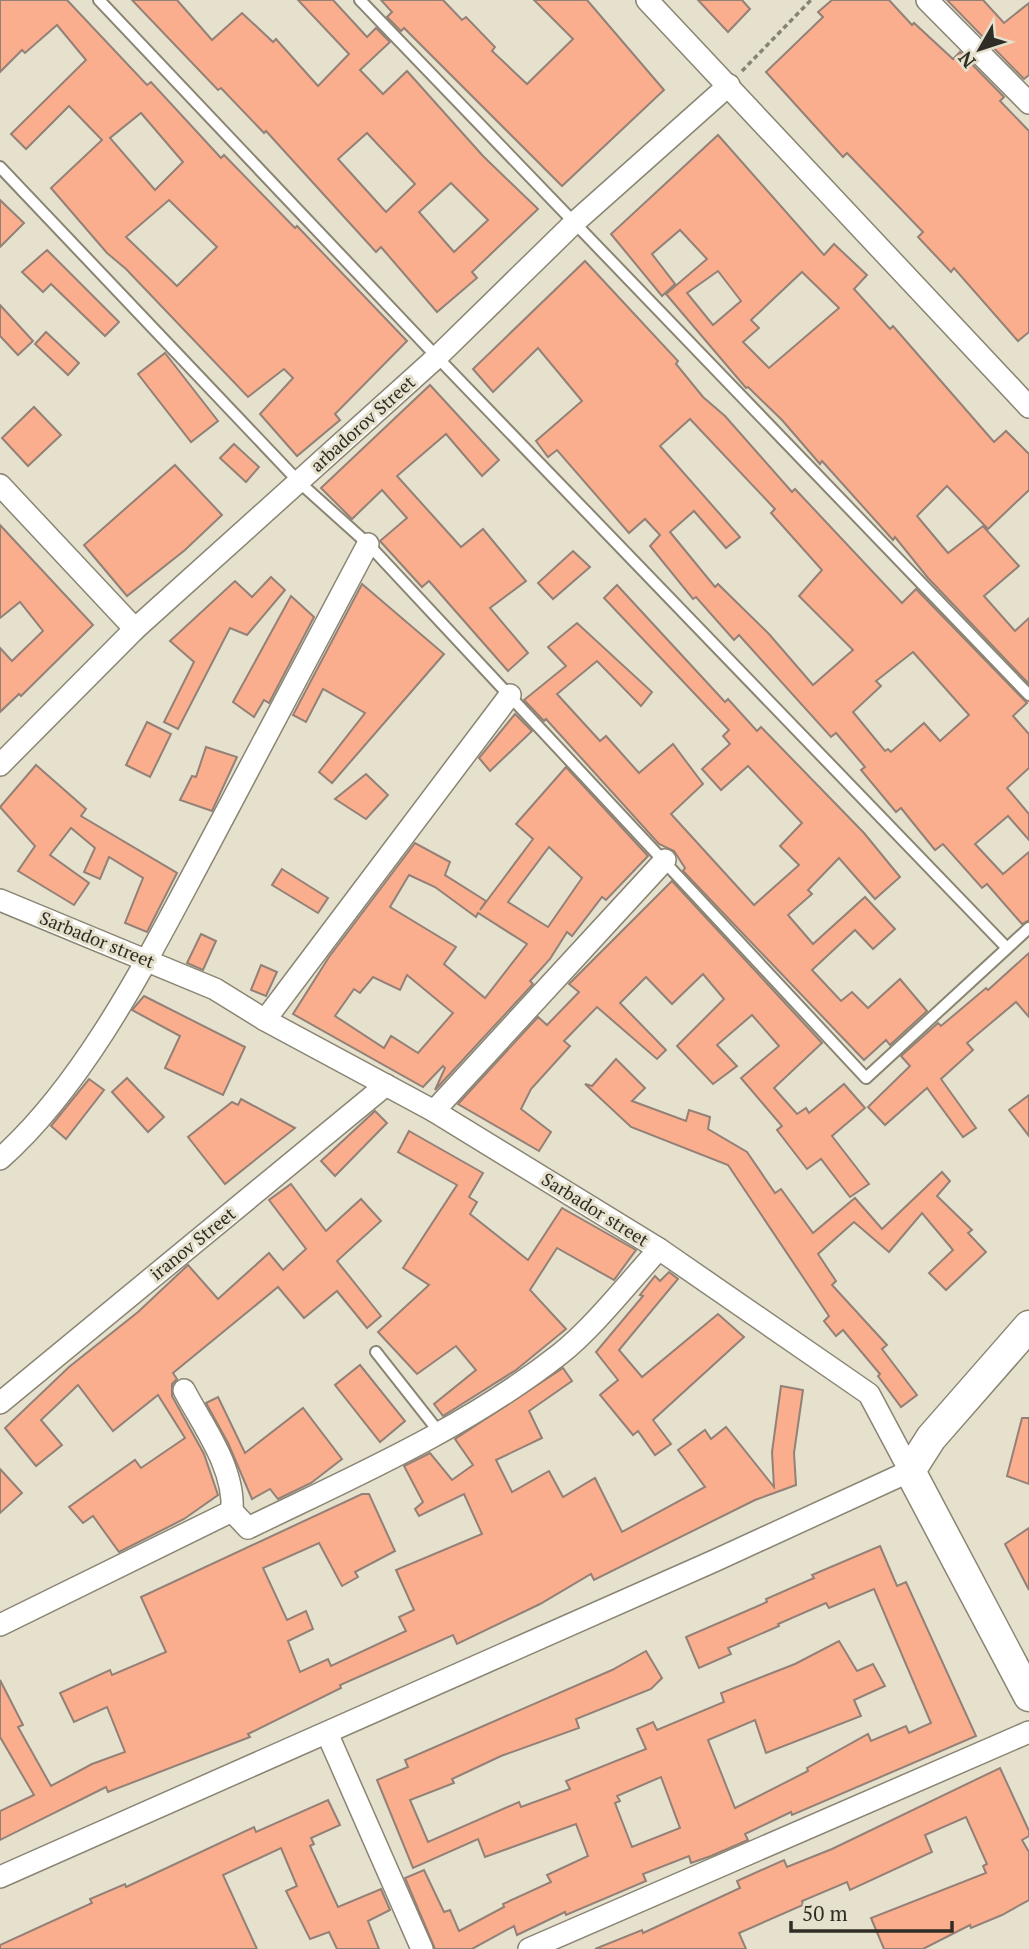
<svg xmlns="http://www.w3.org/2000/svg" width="1029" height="1949" font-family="'PT Serif',serif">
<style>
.building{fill:#faae8d;stroke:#938077;stroke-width:2;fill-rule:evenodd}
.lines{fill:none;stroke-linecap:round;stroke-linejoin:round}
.lane-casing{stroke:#8a8573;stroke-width:14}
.street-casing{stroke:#8a8573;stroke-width:24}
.secondary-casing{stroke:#8a8573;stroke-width:33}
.path{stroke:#868274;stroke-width:3.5;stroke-dasharray:5 3.5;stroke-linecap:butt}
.lane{stroke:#fff;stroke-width:10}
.street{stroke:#fff;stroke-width:21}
.secondary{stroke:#fff;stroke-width:30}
.labels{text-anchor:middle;stroke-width:6;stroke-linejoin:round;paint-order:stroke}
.street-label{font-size:18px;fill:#2f2d25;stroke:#e6e1cd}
</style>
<rect width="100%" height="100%" fill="#e6e1cd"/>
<g class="building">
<path d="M0,0H67L147,85L151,82L221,158L224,155L295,228L297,226L407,341L335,414L340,420L297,456L260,414L293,378L284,369L248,397L126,269L107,253L51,188L102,140L69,106L26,149L11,134L86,60L57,25L25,53L22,50L0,72ZM141,113L183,162L155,190L110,138ZM169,200L217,247L177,286L126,237Z"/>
<path d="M132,0H177L212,40L242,13L273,42L276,39L318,86L349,54L298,0H333L367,37L376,28L390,42L360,70L383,94L407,71L483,156L538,209L472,272L477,278L437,312L381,247L376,252L266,131L264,133L221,88L218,90ZM367,133L415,184L386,212L338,159ZM451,183L488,220L454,252L419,212Z"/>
<polygon points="381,0 443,0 462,20 466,17 495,47 492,51 527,84 573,39 534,0 587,0 664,90 562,186 404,28 401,31 387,17 392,12"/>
<polygon points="698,0 742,0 750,9 728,32"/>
<polygon points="832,0 889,0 912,25 914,23 953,59 960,52 1004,97 1000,101 1029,131 1029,332 1018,341 954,268 951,272 918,237 923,232 847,153 843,157 766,72 823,17 818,12"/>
<polygon points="947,0 983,0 1004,23 1029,3 1029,75 1024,79"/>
<path d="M718,135L824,255L834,244L867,275L854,289L890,329L893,326L994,442L1006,431L1029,454V490L988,529L947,486L917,516L948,553L983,526L1019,566L984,596L1015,631L1029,618V684L928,578L895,537L893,540L822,461L820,464L782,420L748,387L746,388L666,294L707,259L680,230L652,254L675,284L662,296L611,234ZM718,271L741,301L713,325L687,293ZM802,272L839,308L769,368L743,342L759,328L751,320Z"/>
<polygon points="0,200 24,223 0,247"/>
<polygon points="47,250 119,322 105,336 51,284 43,292 22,272"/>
<path d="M585,261L678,361L676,364L703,397L725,416L792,492L795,489L902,603L916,589L1027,703L1013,716L1029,734V768L1007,788L1029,814V840L1008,816L975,844L1003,874L1029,852V920L1022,924L987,884L982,888L943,844L935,850L901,808L896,812L861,770L865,767L836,733L831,737L739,635L734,640L696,597L693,599L650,546L660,535L645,519L629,533L557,450L548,457L536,441L582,401L538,348L493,392L473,369ZM690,419L775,509L771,513L822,570L799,596L853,650L813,685L769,634L718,584L715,587L670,532L694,511L726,548L740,537L660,446ZM913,652L969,715L940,741L924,723L891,752L888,749L885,751L853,712L881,686L876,681Z"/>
<polygon points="0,305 33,341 18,355 0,336"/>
<polygon points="46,332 79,363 68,375 35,344"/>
<polygon points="165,353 218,421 191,442 138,374"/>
<polygon points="430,385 499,460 482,476 446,434 397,476 461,547 483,529 526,581 490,608 528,653 508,671 429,581 422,587 380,541 407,518 382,490 352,519 321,488"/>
<polygon points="34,407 61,435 28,466 2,438"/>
<polygon points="234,444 259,467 246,482 220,458"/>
<polygon points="175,465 222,515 185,550 127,596 84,545"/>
<polygon points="0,525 93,625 21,696 19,694 0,712 0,648 12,661 43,631 20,602 0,618"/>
<polygon points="573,551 590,567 553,599 538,583"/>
<polygon points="271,577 285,590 247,635 230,628 178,729 164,722 194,662 170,641 235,581 252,597"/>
<polygon points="362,584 444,654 332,783 319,772 365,713 323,689 306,722 293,715"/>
<polygon points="617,585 725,702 728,699 757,731 761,727 864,833 900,877 875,899 839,858 808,890 812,894 788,915 813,944 865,897 895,929 873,949 855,930 812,970 841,1001 852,992 868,1008 900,979 927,1011 890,1045 886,1040 864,1060 683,871 685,868 674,851 659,844 546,719 544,721 524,700 566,666 548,647 577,623 652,692 641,706 597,661 557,694 600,741 606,736 639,773 673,744 703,784 671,814 754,905 799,865 780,846 802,823 748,766 721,790 702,769 730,744 723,736 729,730 604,598"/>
<polygon points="291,596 314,617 269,703 264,700 254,717 233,702"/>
<polygon points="515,714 532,731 490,771 479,758"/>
<polygon points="147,722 171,734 150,777 126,765"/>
<polygon points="206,747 237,757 212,811 180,800 192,776 196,777"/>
<polygon points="36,765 86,809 81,816 177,873 147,932 125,923 143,878 109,857 100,879 84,872 95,848 71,828 50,855 89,883 74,905 18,871 35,846 0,807"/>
<path d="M566,767L648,856L606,900L602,897L572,936L567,932L550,959L530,981L533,984L435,1090L445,1068L443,1066L423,1087L293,1014L329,957L415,843L450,862L445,875L486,901L480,910L533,839L516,824ZM549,847L582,878L548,927L508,902ZM409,875L435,887L476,917L478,913L527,944L485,998L444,964L456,947L390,907ZM407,975L453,1013L418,1053L391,1036L384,1048L335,1016L354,989L360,993L373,977L400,990Z"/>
<polygon points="366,774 388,795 366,819 335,799"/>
<polygon points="282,869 328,898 318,913 272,885"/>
<polygon points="672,881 822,1043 774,1088 797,1114 806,1108 809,1113 844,1084 865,1108 832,1136 869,1184 850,1197 821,1159 807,1169 777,1130 782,1126 741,1078 779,1046 752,1015 717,1045 737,1066 713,1084 677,1046 724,999 703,974 672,1004 646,977 620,1003 666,1050 657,1059 597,1007 564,1041 570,1046 531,1089 521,1109 551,1132 539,1151 458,1104 538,1017 547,1025 579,992 569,984"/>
<polygon points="201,934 216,941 203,970 187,963"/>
<polygon points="1029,953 1029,1017 1016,1002 967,1043 973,1050 941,1079 976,1128 963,1137 927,1088 885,1125 868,1107 910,1066 901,1056 938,1023 941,1026 986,988 988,990"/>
<polygon points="261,965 277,972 266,996 251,990"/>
<polygon points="144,996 245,1047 223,1095 165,1068 180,1036 132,1010"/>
<polygon points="616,1059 645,1088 632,1101 686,1121 689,1110 710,1117 708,1129 747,1152 775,1193 781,1189 813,1233 855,1198 882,1229 942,1172 950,1181 937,1196 972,1230 968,1233 986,1252 946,1290 929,1273 953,1250 922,1213 889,1252 854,1222 818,1254 836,1281 832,1285 887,1345 882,1349 917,1395 901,1407 878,1376 880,1374 843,1330 836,1336 824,1321 829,1316 728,1165 631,1127 585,1084 592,1086"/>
<polygon points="127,1078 164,1117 148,1132 112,1092"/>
<polygon points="89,1079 104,1090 66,1139 51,1126"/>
<polygon points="1029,1095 1029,1136 1009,1110"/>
<polygon points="241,1099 295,1128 225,1184 188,1137 232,1102 238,1105"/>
<polygon points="375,1111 387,1123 335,1176 321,1161"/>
<polygon points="409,1131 483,1173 469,1197 477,1202 470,1214 528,1260 562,1208 636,1250 614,1280 557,1248 530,1290 566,1329 516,1370 443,1416 434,1404 476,1370 456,1346 417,1374 378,1332 429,1285 403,1268 457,1185 398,1152"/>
<polygon points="291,1184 326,1231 361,1199 381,1221 337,1261 381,1316 367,1328 337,1291 304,1318 278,1287 173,1373 177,1379 172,1384 172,1396 204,1454 218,1495 184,1519 119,1552 93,1516 83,1523 69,1507 135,1460 141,1468 185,1438 158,1395 113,1431 78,1385 41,1420 62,1445 36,1466 5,1428 69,1367 138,1312 188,1265 218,1299 269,1253 283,1270 306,1249 269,1200"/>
<polygon points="669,1272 678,1279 619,1350 642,1377 718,1314 744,1337 653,1420 671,1444 655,1455 638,1431 633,1435 600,1395 618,1380 596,1352 643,1296 640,1295 655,1276 660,1281"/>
<polygon points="360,1365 405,1421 380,1442 335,1385"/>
<polygon points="563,1368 572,1381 529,1411 542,1438 496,1460 512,1492 549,1471 563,1497 595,1478 622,1532 705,1487 678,1450 705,1430 711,1439 726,1427 774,1487 772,1452 781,1386 803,1390 794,1453 796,1485 755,1500 594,1580 591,1574 540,1604 457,1644 453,1635 340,1685 341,1688 248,1734 250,1737 108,1792 106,1787 0,1840 0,1811 34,1795 0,1737 0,1680 23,1725 18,1727 51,1786 92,1764 125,1752 107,1707 74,1722 60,1693 110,1670 112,1675 166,1652 141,1597 362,1494 369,1494 395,1551 355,1572 358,1577 342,1586 319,1543 263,1568 287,1620 306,1611 313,1629 288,1641 300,1672 328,1659 331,1666 406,1631 399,1617 414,1610 396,1570 482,1534 464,1494 419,1516 415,1509 423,1502 404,1466 430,1453 452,1480 473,1465 455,1439"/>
<polygon points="218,1397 245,1453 303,1408 342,1459 311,1483 278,1499 270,1489 252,1499 228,1443 206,1403"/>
<polygon points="1022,1418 1029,1418 1029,1484 1007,1476"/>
<polygon points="0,1469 22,1493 0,1513"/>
<polygon points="1029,1528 1029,1590 1005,1544"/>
<path d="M880,1546L897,1586L906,1582L976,1736L792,1815L791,1812L745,1834L748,1840L711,1856L691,1863L689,1856L643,1874L646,1881L566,1915L565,1912L517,1935L514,1926L472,1949H435L405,1878L424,1870L444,1912L450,1910L459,1931L504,1907L503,1904L551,1882L547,1875L588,1856L576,1824L485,1857L478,1839L413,1868L377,1780L408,1767L405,1760L612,1670L646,1651L662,1678L651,1689L576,1719L579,1728L501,1756L452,1779L454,1783L410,1800L428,1842L519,1802L521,1807L570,1789L566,1781L646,1749L637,1729L653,1722L657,1730L724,1702L721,1693L795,1664L839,1641L857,1671L873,1664L885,1686L854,1700L861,1716L766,1753L755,1720L708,1740L735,1808L808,1771L807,1768L868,1734L871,1741L906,1726L909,1733L931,1723L874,1589L829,1608L826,1603L778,1624L779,1626L728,1648L731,1654L699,1668L686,1637L767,1602L766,1599L814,1578L812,1575ZM661,1777L680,1828L632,1847L615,1803L620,1801L617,1796Z"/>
<polygon points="1000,1768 1029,1831 1029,1836 1022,1840 1029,1852 1029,1900 1002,1915 971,1928 970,1925 923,1949 884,1949 871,1918 986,1873 983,1866 987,1864 966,1817 925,1835 932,1852 850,1890 847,1882 802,1901 803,1905 739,1933 746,1949 595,1949 642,1930 643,1933 740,1888 737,1881 784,1860 787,1867 832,1849"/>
<polygon points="328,1800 340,1825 311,1838 314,1844 310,1846 338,1907 381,1889 390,1910 368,1921 379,1949 337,1949 329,1932 310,1939 286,1891 297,1886 281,1848 223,1875 257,1949 0,1949 0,1945 92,1903 90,1899 125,1884 126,1887 254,1827 256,1832"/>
</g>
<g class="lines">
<defs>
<g id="lane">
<polyline points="99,0 437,357 1006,947"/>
<polyline points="360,0 1029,695"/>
<polyline points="0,167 299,482 368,544 866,1078 1029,928"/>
<polyline points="376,1352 439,1432"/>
</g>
<g id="street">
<polyline points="647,0 1029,407"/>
<polyline points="927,0 1029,103"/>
<polyline points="0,485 135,629"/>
<polyline points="0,765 135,629 437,357 574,223 729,85"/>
<polyline points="0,900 215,989 265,1020 434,1111 659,1249 869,1394 910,1471 714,1561 0,1877"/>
<polyline points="265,1020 510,695"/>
<polyline points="434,1111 665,860"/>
<path d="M0,1159C88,1081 151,952 206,850C260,748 314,646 368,544"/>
<path d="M184,1390C203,1426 235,1468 232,1511"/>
<polyline points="0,1403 386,1085"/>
<path d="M0,1625L232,1511L248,1528C355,1476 466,1428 560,1354C592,1329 630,1281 659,1249"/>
<polyline points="327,1733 422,1949"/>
<polyline points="529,1949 1029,1732"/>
</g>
<polyline id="secondary" points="1029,1326 931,1438 910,1471 1029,1696"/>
</defs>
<use href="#lane" class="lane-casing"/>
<use href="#street" class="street-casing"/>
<use href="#secondary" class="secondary-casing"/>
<polyline class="path" points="742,71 811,0"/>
<use href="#lane" class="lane"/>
<use href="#street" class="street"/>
<use href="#secondary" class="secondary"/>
</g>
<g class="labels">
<g class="street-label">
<text transform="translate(363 424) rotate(-42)" y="6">arbadorov Street</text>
<text transform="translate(97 940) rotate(22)" y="6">Sarbador street</text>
<text transform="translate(595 1210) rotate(32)" y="6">Sarbador street</text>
<text transform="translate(193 1244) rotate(-39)" y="6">iranov Street</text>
</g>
</g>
<g transform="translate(980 49) rotate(231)" stroke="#e6e1cd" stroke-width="5" paint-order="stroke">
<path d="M0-5L12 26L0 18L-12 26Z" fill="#2f2d25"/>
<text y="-10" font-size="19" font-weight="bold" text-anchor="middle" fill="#2f2d25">N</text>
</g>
<path d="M791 1921v10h161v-10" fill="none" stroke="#2f2d25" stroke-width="3.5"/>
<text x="802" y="1921" font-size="21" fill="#2f2d25" stroke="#e6e1cd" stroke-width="5" paint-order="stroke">50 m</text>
</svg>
